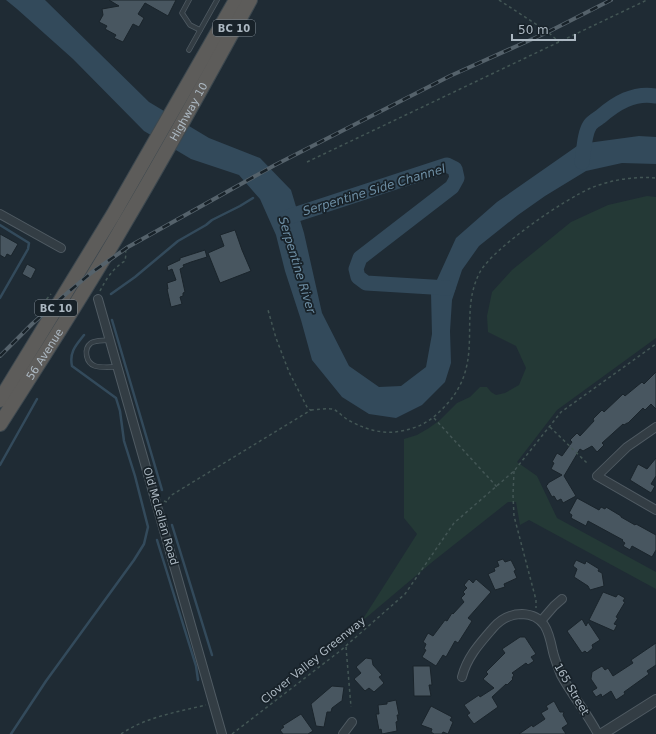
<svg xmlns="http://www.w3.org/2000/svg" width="656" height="734" font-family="'DejaVu Sans',sans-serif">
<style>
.green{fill:#243936}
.water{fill:#334a5b}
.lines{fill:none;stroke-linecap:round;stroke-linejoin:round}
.stream{stroke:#334a5b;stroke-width:2.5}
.river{stroke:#334a5b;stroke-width:15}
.building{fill:#485660;stroke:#1a242b}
.service-casing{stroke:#505b63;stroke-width:5.5}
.minor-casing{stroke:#505b63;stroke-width:10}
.tertiary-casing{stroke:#505b63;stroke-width:12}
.trunk-casing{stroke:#3d484f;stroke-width:16}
.path{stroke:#435655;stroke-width:1.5;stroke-dasharray:3 3;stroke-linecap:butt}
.service{stroke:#333d44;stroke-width:4}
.minor{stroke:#333d44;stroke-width:8}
.tertiary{stroke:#333d44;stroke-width:10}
.trunk{stroke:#5d5c5a;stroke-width:14}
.rail-casing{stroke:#55626b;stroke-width:4}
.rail{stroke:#182229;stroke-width:2.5;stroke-dasharray:8;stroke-linecap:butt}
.labels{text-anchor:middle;stroke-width:3.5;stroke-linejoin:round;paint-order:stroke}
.shield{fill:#182229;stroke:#808b94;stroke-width:1}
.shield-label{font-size:10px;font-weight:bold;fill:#acb8c2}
.street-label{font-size:11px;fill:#acb8c2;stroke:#182229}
.water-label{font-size:12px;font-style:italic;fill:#6e8fa5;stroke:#182229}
</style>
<rect width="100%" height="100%" fill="#1f2b34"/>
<polygon class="green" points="647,196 656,197 656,338 557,410 517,462 537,476 557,518 656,572 656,589 529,520 520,525 516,502 508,502 431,563 361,622 417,534 404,518 404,439 417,435 429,428 440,420 457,403 470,397 480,387 487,387 491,392 496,395 505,393 519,385 526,368 516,346 488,332 487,316 492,292 512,270 571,222 608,205"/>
<polygon class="water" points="6,0 45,0 149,102 209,138 260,158 291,190 304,233 322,313 349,366 379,387 401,386 426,367 432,334 431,293 456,238 497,202 580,144 639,136 656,137 656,164 622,163 586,171 545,196 518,215 479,246 462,270 452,300 450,331 451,363 445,382 422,405 396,418 369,414 342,397 312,360 301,320 285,271 276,235 260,199 239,175 191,159 144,131 73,59 17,9"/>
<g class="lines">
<g class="stream">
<polyline points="0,225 29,243 28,249 0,298"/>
<polyline points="111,294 135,277 178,241 206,225 212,220 240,206 253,198"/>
<polyline points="112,320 162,490"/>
<polyline points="0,465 37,399"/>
<polyline points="172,525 212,655"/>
<polyline points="157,540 196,666 198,680"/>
<path d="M11,734L46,681L134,560L144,544L148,527L135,476L124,441L120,411L116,398L72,366C69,352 76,345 84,335"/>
</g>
<g class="river">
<path d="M582,162C584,151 584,134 590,125C592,122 597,119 600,117C616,103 634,92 656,96"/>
<polyline points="285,218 447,165 455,169 457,178 452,187 360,258 356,269 358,277 366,283 448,288"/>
</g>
</g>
<g class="building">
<polygon points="109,0 176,0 168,16 145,3 138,14 144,18 139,27 133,24 123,42 114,38 116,35 105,29 107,26 99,22 103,15 102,9 119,6"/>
<polygon points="235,230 242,250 251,271 220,283 208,253 224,246 220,235"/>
<polygon points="0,234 18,244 11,256 7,254 5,258 0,255"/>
<polygon points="205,250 207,257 191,262 183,265 184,267 180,269 185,292 183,293 183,296 180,297 182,304 171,307 167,289 168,289 167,283 176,280 172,269 168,271 167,266 180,260 180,258"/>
<polygon points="27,264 36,269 31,279 22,274"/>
<polygon points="656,372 656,409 651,404 645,410 643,408 628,423 627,423 624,425 623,424 602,443 604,445 597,452 592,446 583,451 580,449 564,476 576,496 563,503 561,499 557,501 554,496 552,497 546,486 548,484 548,483 562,475 551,469 554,463 552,462 557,453 562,456 572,442 570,440 577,433 580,436 594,421 593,419 602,410 604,412 623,394 625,396 642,382 644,384"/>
<polygon points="656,458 656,476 651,484 655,486 651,493 630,480 638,464 647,469"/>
<polygon points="577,498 599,510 601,507 605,509 606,507 621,516 621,517 635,525 636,524 656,535 656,550 652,557 632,546 630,550 623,546 625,543 622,541 623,540 588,521 586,526 571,518 572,515 569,513"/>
<polygon points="503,559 505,562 511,560 516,570 514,571 517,578 504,584 505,587 495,590 488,574 495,571 494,568 499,566 497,561"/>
<polygon points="576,560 585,564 586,561 599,569 598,571 602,573 604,586 590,590 588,586 574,577 577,569 573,566"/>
<polygon points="469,579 473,583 476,579 491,592 468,618 472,621 458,643 455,641 446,657 443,655 436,666 422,657 426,650 424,649 426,644 423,642 428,633 433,636 445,620 447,621 452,613 453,614 464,602 461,598 465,594 463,592 467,588 464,585"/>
<polygon points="603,592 616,597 618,594 625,598 623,601 625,602 616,617 618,618 614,624 617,625 614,631 589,620"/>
<polygon points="582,619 586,626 588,622 600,640 592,645 593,648 587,653 585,651 582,653 567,631"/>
<polygon points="520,637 525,637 536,654 531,657 534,661 528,665 526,663 512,673 514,675 512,678 513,679 507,685 506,684 492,697 498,707 474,724 467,715 470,713 464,705 479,695 480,697 494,688 483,679 488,674 486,672 505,653 502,649"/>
<polygon points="656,643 656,665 647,671 649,674 624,692 625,694 616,700 611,691 602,697 601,694 596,697 592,691 597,688 591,679 592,672 602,666 605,670 608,668 613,676 633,663 631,660"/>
<polygon points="366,658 372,659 373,665 382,675 379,677 384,683 374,692 369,688 365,691 354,679 361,673 356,667"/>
<polygon points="413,666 430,666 432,685 429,685 431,696 414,696"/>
<polygon points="332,686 344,687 342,701 340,702 332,708 331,712 327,712 324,727 316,726 311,704"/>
<polygon points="396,700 399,715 397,715 398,721 396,722 397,731 382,734 381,729 379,730 376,714 379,714 378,705 387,704 387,702"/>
<polygon points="554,701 560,712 564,712 563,715 568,724 562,728 566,734 519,734 532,725 533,727 545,719 541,713 548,709 546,706"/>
<polygon points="431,706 452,717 450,720 453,722 448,734 443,732 442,734 434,734 431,732 432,729 421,725"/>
<polygon points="301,714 313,731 308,734 283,734 280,730 284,727 282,726"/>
</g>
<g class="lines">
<defs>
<g id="service">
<polyline points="189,0 182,13 190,25 200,30"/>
<polyline points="189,50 217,0"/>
<path d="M109,340C104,341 96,340 91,343C83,349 86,363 95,366C101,368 110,367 117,367"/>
</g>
<g id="minor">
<polyline points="0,214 61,248"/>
<polyline points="98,299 222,734"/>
<polyline points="656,427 627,447 597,476 656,510"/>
<polyline points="541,621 554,606 562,599"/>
<path d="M462,677C467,657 480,643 493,628C500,620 510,614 522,614C546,615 549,633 553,652C555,660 558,667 561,675C572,695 587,713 598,734"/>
<polyline points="343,734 352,722"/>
</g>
<polyline id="tertiary" points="602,734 656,700"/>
<g id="trunk">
<polyline points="0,400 113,215 236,0"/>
<path id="s1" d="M0,424C42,358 85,292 124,224C168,150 209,75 250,0"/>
</g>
</defs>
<use href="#service" class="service-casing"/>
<use href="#minor" class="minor-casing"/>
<use href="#tertiary" class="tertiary-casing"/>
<use href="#trunk" class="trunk-casing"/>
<g class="path">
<polyline points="499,0 548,32 559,42"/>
<polyline points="307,162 647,0"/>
<path d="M100,291C106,279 113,268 125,261L126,254L125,247"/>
<polyline points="39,314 38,309 40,307 51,294"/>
<path d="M311,410C317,410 329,407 335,410C340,413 344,418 350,421C371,432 389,436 413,428C427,424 438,414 447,404C486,361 457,315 480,272C493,248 565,199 591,188C610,180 635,176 656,178"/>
<polyline points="434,418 497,487"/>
<polyline points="550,427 587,463"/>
<polyline points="514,471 513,495 514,516 536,600 536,608"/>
<polyline points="164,501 167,502 170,496 311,410 308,409 289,372 276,338 268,310"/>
<polyline points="346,647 351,707"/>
<path d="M121,734C146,717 177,712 206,705"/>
<polyline points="232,734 340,651 405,594 454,523 514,471 561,412 656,344"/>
</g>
<use href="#service" class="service"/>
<use href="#minor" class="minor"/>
<use href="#tertiary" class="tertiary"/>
<use href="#trunk" class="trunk"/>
<defs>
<polyline id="rail" points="0,356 32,324 66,294 91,273 128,247 275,165 450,76 548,32 611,0"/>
</defs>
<use href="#rail" class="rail-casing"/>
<use href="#rail" class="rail"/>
</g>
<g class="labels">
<g class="shield">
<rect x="213" y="20" width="42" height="16" rx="3"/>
<rect x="35" y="300" width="42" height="16" rx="3"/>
</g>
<g class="shield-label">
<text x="234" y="32">BC 10</text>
<text x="56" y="312">BC 10</text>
</g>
<g class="street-label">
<text dy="4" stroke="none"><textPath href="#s1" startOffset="365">Highway 10</textPath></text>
<text dy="4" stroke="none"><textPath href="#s1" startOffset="83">56 Avenue</textPath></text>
<text transform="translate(161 516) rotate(74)" y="4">Old McLellan Road</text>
<text transform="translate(313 660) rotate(-39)" y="4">Clover Valley Greenway</text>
<text transform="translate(572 689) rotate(60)" y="4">165 Street</text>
</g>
<g class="water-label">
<text transform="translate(374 190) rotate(-17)" y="4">Serpentine Side Channel</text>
<text transform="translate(297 265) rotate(73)" y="4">Serpentine River</text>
</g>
</g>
<path d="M512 34v6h63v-6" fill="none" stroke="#acb8c2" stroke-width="2"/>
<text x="518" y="34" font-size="12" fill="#acb8c2" stroke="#182229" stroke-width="3" paint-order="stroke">50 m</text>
</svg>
